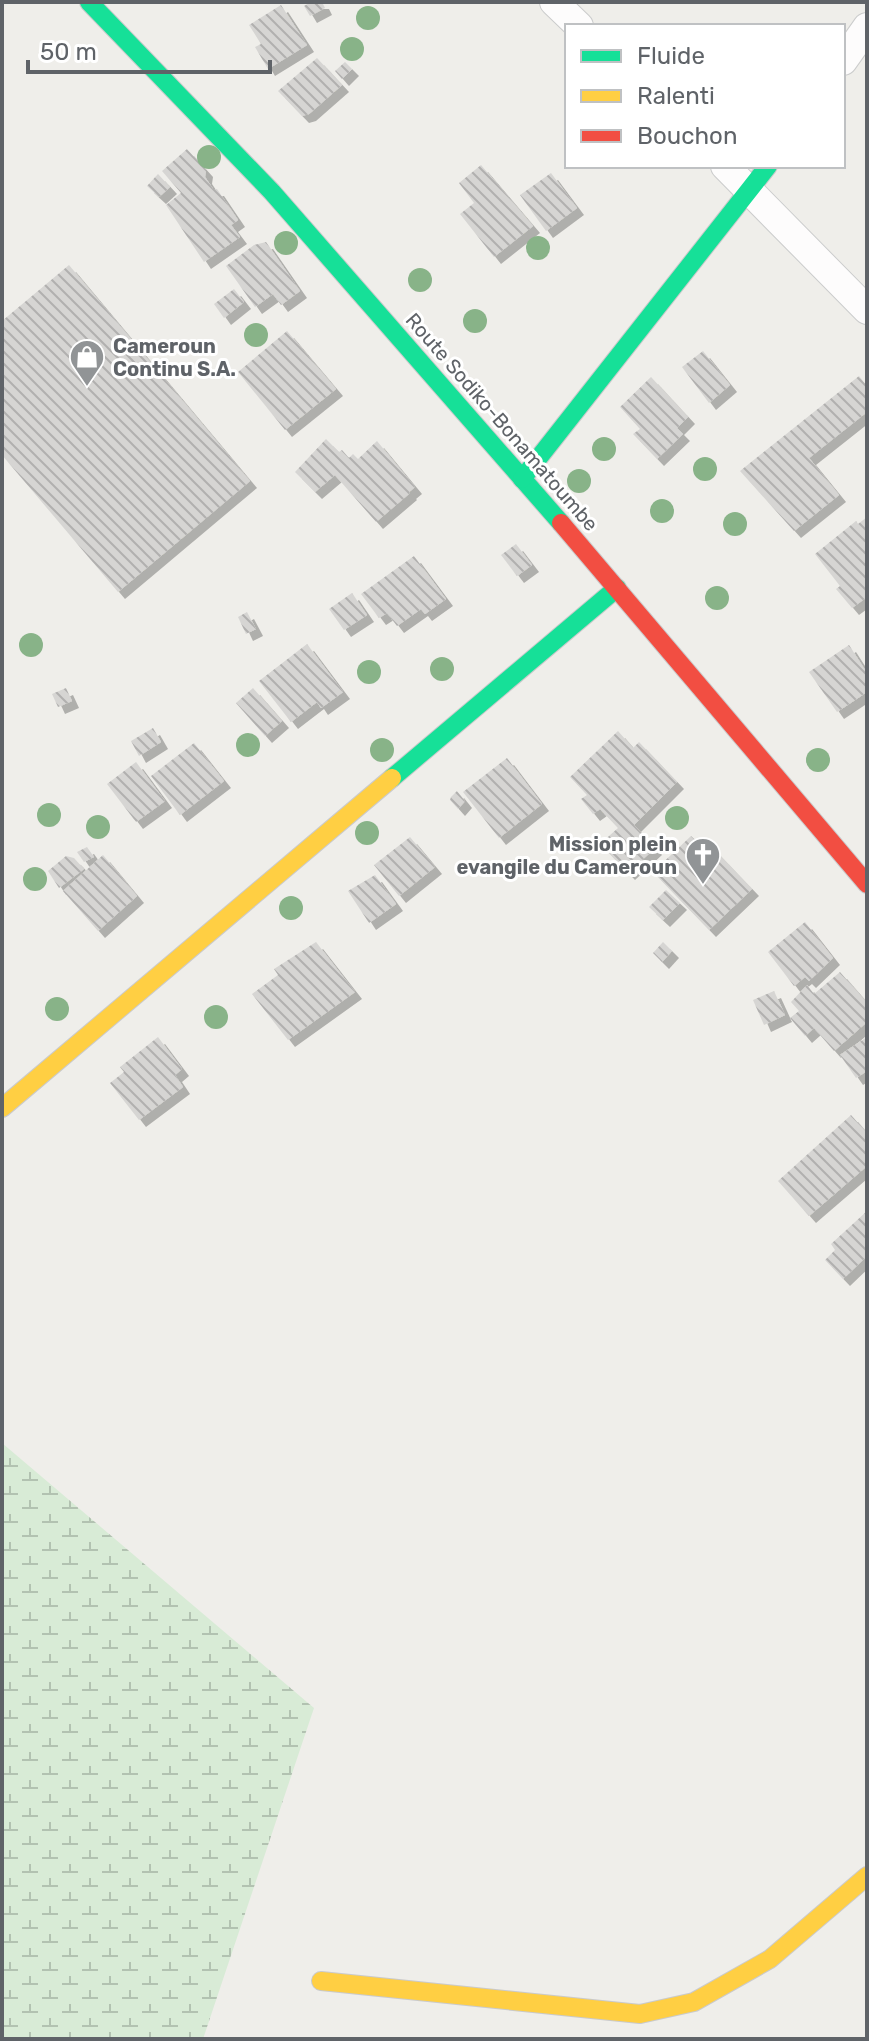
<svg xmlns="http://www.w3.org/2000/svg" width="869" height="2041" font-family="Rubik,sans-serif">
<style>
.wetland{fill:url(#wetland-marsh)}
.building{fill:url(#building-back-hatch);filter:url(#shadow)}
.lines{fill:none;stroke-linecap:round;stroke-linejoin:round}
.street-casing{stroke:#cbcccc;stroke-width:30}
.fast-casing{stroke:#cacacb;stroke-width:20}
.slow-casing{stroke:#cacacb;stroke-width:20}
.jam-casing{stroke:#cacacb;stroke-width:20}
.street{stroke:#fdfcfc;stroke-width:28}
.fast{stroke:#16e098;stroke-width:18}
.slow{stroke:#ffcf43;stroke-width:18}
.jam{stroke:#f24e42;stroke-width:18}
.tree{fill:#88b388}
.labels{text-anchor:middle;stroke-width:6;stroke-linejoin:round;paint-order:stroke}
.poi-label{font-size:20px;font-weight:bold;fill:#5f6368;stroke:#fff;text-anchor:start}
.street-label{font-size:20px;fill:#5f6368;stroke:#fff}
</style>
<defs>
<pattern id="wetland-marsh" width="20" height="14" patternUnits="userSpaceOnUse" patternTransform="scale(2)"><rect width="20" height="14" fill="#d8ebd6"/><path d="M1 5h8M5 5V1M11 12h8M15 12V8" fill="none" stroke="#b2c2b1"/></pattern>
<pattern id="building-back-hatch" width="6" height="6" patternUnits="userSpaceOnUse" patternTransform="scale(2)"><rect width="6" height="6" fill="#d6d5d3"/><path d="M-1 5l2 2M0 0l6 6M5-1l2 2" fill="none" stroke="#b1b0af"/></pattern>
<filter id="shadow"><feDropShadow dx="7" dy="7" stdDeviation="0" flood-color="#0004"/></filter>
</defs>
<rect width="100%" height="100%" fill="#efeeea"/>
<polygon class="wetland" points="2,1443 314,1708 203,2039 2,2039"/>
<g class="building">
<polygon points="311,2 322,2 325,8 310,16 304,6"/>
<polygon points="281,5 307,45 268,69 255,47 261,44 249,25"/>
<polygon points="317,58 342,85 309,114 302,116 278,91"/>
<polygon points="345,62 352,69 342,79 335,71"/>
<polygon points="187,149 206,170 205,177 213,189 217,189 238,220 231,225 240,237 204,262 166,205 181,193 162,171"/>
<polygon points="481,165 533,226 494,257 460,214 474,203 459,183"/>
<polygon points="551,173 577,208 546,231 520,195"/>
<polygon points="158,174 170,187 159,197 147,186"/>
<polygon points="266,242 300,291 281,305 273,294 255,307 226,266 254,245"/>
<polygon points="69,265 250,481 118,592 2,455 2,321"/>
<polygon points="234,289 244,302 224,318 214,304"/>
<polygon points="287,331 336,389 285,430 238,372"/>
<polygon points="703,351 730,385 709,403 682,367"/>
<polygon points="859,376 867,386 867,412 809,458 839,495 794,531 740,471"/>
<polygon points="651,377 688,417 677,428 683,434 657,459 633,434 640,429 620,407"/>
<polygon points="326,439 339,452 342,450 349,458 353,454 358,459 377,441 415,487 409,492 410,493 376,522 335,475 315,492 295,472"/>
<polygon points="867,517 867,597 852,608 836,589 840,586 815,554 856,521 858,524"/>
<polygon points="516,544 532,565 517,576 501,555"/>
<polygon points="414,556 446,599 425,614 421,609 397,626 387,613 379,618 361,594"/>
<polygon points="352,593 367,615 344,630 329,609"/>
<polygon points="247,612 256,629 246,634 238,617"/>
<polygon points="307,644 343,692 321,708 317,702 291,722 259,681"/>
<polygon points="849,645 867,673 867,692 837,712 809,672"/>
<polygon points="66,688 72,701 58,707 52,694"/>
<polygon points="253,688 282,721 265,736 236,703"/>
<polygon points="153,728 161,742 139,756 131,741"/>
<polygon points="618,731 633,748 639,742 677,782 634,825 655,848 628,873 600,844 618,828 600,809 593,814 581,799 587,795 570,777"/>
<polygon points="194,743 224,781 180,815 151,776"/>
<polygon points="507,758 542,804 499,838 463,792"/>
<polygon points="136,762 165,801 136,822 107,784"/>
<polygon points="457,791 465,801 458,809 450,800 451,797"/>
<polygon points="691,836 705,849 710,845 752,889 709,930 653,872"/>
<polygon points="410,837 435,867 399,896 374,865"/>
<polygon points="87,847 94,857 84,862 77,852"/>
<polygon points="103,855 137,896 98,931 63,891"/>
<polygon points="66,856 74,858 84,869 59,888 48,871"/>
<polygon points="375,875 396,904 369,923 348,891"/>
<polygon points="666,890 680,903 663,920 649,907"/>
<polygon points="805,922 833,958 809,981 805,977 794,986 768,952"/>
<polygon points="316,942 355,992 288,1040 252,994 278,975 274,969"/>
<polygon points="663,942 672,951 662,962 653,953"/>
<polygon points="840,972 867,1003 867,1022 834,1051 814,1028 805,1036 790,1018 799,1011 791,1002 807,985 814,994"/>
<polygon points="774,991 785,1015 764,1025 753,1000"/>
<polygon points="158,1037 182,1069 175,1075 183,1087 139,1120 110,1083 124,1072 120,1067"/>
<polygon points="867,1037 867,1071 856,1078 840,1055"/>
<polygon points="851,1115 867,1133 867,1166 809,1216 778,1181"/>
<polygon points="867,1211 867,1256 843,1279 825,1260 835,1250 831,1244"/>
</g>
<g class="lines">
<defs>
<g id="street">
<polyline points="554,2 579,26"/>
<polyline points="843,61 867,27"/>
<polyline points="725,166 867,310"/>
</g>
<g id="fast">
<polyline points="89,2 272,192 561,523"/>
<polyline points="522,479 768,166"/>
<polyline points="392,778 617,588"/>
</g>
<g id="slow">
<polyline points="2,1108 392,778"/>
<polyline points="321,1981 640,2014 694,2002 770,1959 867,1876"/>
</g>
<polyline id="jam" points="561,523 867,884"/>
</defs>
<use href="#street" class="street-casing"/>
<use href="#fast" class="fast-casing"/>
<use href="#slow" class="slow-casing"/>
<use href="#jam" class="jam-casing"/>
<use href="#street" class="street"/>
<use href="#fast" class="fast"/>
<use href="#slow" class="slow"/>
<use href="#jam" class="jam"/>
</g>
<g class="tree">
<circle cx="368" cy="18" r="12"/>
<circle cx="352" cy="49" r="12"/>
<circle cx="209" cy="157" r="12"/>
<circle cx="286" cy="243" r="12"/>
<circle cx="538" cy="248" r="12"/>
<circle cx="420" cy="280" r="12"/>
<circle cx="475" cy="321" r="12"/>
<circle cx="256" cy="335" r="12"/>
<circle cx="604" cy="449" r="12"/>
<circle cx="705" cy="469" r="12"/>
<circle cx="579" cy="481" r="12"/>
<circle cx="662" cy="511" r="12"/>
<circle cx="735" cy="524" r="12"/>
<circle cx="717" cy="598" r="12"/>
<circle cx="31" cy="645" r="12"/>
<circle cx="442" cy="669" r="12"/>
<circle cx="369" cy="672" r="12"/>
<circle cx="248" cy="745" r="12"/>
<circle cx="382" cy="750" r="12"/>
<circle cx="818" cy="760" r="12"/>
<circle cx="49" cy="815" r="12"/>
<circle cx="677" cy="818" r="12"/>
<circle cx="98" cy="827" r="12"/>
<circle cx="367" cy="833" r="12"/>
<circle cx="35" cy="879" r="12"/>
<circle cx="291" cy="908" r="12"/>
<circle cx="57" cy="1009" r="12"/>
<circle cx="216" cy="1017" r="12"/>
</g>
<defs>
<symbol id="shop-pin" viewBox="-11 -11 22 30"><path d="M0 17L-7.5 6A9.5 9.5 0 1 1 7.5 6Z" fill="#919496" stroke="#fff"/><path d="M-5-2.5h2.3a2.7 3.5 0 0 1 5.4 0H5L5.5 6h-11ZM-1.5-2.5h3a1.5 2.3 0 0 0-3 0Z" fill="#fff"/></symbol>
<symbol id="church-pin" viewBox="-11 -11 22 30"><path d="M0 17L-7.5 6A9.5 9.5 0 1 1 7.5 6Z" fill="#919496" stroke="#fff"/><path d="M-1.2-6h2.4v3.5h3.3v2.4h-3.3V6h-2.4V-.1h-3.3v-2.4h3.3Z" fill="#fff"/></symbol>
</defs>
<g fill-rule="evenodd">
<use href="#shop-pin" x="67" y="337" width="40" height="54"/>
<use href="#church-pin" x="683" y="835" width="40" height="54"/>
</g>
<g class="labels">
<g class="poi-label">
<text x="113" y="353">Cameroun<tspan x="113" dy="23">Continu S.A.</tspan></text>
<text x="677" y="851" text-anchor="end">Mission plein<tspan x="677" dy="23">evangile du Cameroun</tspan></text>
</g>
<g class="street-label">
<text transform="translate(502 422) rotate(49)" y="7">Route Sodiko-Bonamatoumbe</text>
</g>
</g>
<rect width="869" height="2041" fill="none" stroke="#5f6368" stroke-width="8"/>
<rect x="565" y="24" width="280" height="144" fill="#ffffff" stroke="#bfc1c3" stroke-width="2"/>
<rect x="581" y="50" width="40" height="12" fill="#16e098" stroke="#bfc1c3" stroke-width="2"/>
<text x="637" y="64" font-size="24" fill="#5f6368">Fluide</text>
<rect x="581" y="90" width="40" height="12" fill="#ffcf43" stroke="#bfc1c3" stroke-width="2"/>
<text x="637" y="104" font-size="24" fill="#5f6368">Ralenti</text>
<rect x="581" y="130" width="40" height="12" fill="#f24e42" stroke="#bfc1c3" stroke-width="2"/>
<text x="637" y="144" font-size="24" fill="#5f6368">Bouchon</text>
<path d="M28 60v12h242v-12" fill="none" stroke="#5f6368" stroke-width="4"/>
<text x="40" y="60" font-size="24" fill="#5f6368" stroke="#ffffff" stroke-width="6" paint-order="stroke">50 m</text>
</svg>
